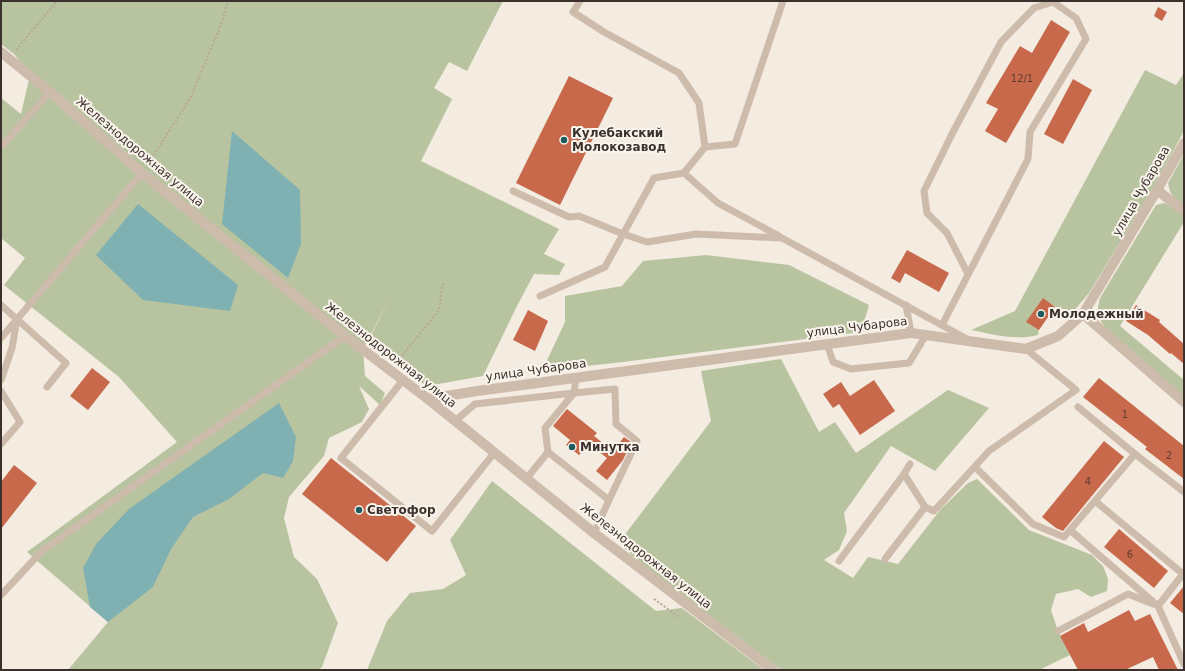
<svg xmlns="http://www.w3.org/2000/svg" width="1185" height="671" font-family="'DejaVu Sans',sans-serif">
<style>
.green{fill:#b8c4a0}
.water{fill:#7fb0b2}
.building{fill:#c8694b}
.lines{fill:none;stroke-linecap:round;stroke-linejoin:round}
.path{stroke:#b9a596;stroke-width:2;stroke-dasharray:2 2;stroke-linecap:butt}
.service{stroke:#cdbbac;stroke-width:7}
.minor{stroke:#cdbbac;stroke-width:10}
.tertiary{stroke:#cdbbac;stroke-width:10}
.poi-dot{fill:#1f5a5e;stroke:#fbf5ee;stroke-width:1.5}
.labels{text-anchor:middle;stroke-width:4;stroke-linejoin:round;paint-order:stroke}
.number-label{font-size:10px;fill:#5e3e33}
.poi-label{font-size:12px;font-weight:bold;fill:#3b302b;stroke:#fbf5ee;text-anchor:start}
.street-label{font-size:12px;fill:#3b302b;stroke:#fbf5ee}
</style>
<rect width="100%" height="100%" fill="#f4ebe1"/>
<g class="green">
<polygon points="1,1 503,1 467,71 449,62 434,88 452,99 421,161 559,229 544,254 565,264 559,275 534,274 517,306 483,376 427,386 400,367 368,342 388,301 363,350 365,376 385,393 380,405 359,386 369,409 362,422 329,438 324,456 289,497 284,518 294,557 317,579 338,623 322,667 318,670 68,670 108,622 27,552 177,442 119,377 4,285 25,258 1,238 1,98 21,114 30,75 15,55 1,44"/>
<path d="M1145,70L1176,85L1184,73V131L1154,186L1089,293L1073,312L1055,307L1043,299L1038,335C1016,341 992,334 971,330L1015,311Z"/>
<path d="M1184,154V206C1174,199 1170,195 1168,183Z"/>
<path d="M1164,203L1174,208L1184,216V222L1120,326L1184,380V396L1105,327C1096,316 1097,310 1100,298L1156,205Z"/>
<polygon points="706,255 789,265 869,305 861,332 623,362 542,371 565,322 565,296 622,286 643,261"/>
<polygon points="781,359 819,432 835,422 856,453 948,390 989,408 935,471 891,446 844,513 847,531 839,550 824,560 853,578 868,557 898,564 941,509 968,483 977,479 1029,530 1092,555 1103,566 1108,579 1107,591 1091,597 1078,589 1056,594 1051,610 1058,631 1070,655 1039,670 781,670 637,560 625,549 620,541 711,421 701,371"/>
<polygon points="492,481 656,611 682,608 764,670 367,670 387,621 410,593 443,589 466,575 450,540"/>
</g>
<g class="water">
<polygon points="232,131 300,190 301,244 288,278 222,224"/>
<polygon points="138,204 238,285 230,311 143,300 96,255"/>
<polygon points="279,403 296,437 293,461 283,478 263,473 229,499 193,517 171,549 153,587 108,622 90,607 83,568 96,544 129,509"/>
</g>
<g class="building">
<polygon points="1158,7 1167,12 1162,21 1154,16"/>
<polygon points="1051,20 1070,32 1006,143 985,131 998,109 986,103 1020,46 1032,53"/>
<polygon points="569,76 613,98 560,205 516,183"/>
<polygon points="1073,79 1092,90 1063,144 1044,134"/>
<polygon points="907,250 949,273 939,292 905,273 900,283 891,278"/>
<polygon points="1043,298 1055,307 1039,330 1026,322"/>
<polygon points="1136,305 1160,320 1159,322 1184,344 1184,364 1171,353 1170,354 1148,335 1126,321"/>
<polygon points="528,310 548,321 535,351 513,340"/>
<polygon points="92,368 110,382 88,410 70,396"/>
<polygon points="1099,378 1184,446 1184,479 1145,449 1147,447 1083,397"/>
<polygon points="874,380 895,411 860,435 839,404 833,408 823,394 841,382 850,396"/>
<polygon points="567,409 597,433 594,436 613,451 624,437 631,442 623,460 607,480 596,471 607,458 589,444 579,455 566,445 570,440 553,426"/>
<polygon points="1104,441 1124,457 1063,531 1056,528 1042,517"/>
<polygon points="331,458 416,526 387,562 302,494"/>
<polygon points="14,465 37,483 1,529 1,482"/>
<polygon points="1119,529 1168,571 1154,588 1104,547"/>
<polygon points="1184,586 1184,614 1170,603"/>
<polygon points="1129,610 1135,621 1150,614 1178,670 1159,670 1153,657 1125,670 1078,670 1060,636 1084,623 1088,632"/>
</g>
<g class="lines">
<g class="path">
<polyline points="16,50 57,1"/>
<polyline points="147,165 190,99 222,22 228,1"/>
<polyline points="397,362 439,310 443,283"/>
<polyline points="654,599 679,617"/>
</g>
<g class="service">
<polyline points="580,1 573,12 604,32 679,73 699,103 705,147"/>
<polyline points="1,147 50,92"/>
<polyline points="513,191 569,217 579,216 623,234 647,242 696,234 782,238 969,340"/>
<polyline points="779,236 718,203 684,173 705,147 735,144 783,1"/>
<polyline points="540,296 605,267 654,178 684,173"/>
<polyline points="1,305 66,363 47,387"/>
<polyline points="906,305 911,333"/>
<polyline points="942,325 1028,159 1030,132 1086,39 1076,18 1053,2 1034,8 1001,42 953,132 924,191 927,213 947,233 968,274"/>
<polyline points="1,338 142,173"/>
<polyline points="827,344 833,362 851,369 909,363 926,335"/>
<polyline points="1,380 12,348 17,319"/>
<polyline points="403,380 341,458 432,531 494,453"/>
<polyline points="1,391 20,422 1,444"/>
<polyline points="1078,407 1135,454"/>
<polyline points="455,421 475,404 574,393 576,378"/>
<polyline points="975,467 1033,524 1064,537 1135,454 1184,492"/>
<polyline points="904,474 925,507 934,511 989,451 1076,390 1026,349"/>
<polyline points="527,478 548,452"/>
<polyline points="1095,501 1183,574 1158,606"/>
<polyline points="1070,530 1158,606 1184,664"/>
<polyline points="594,533 609,500 548,452 545,428 574,393 615,389 616,424 637,441 609,500"/>
<polyline points="885,559 925,507"/>
<polyline points="839,561 904,474 910,464"/>
<polyline points="1,595 42,551 345,336"/>
<polyline points="1058,631 1128,594 1153,604"/>
</g>
<g class="minor">
<polyline points="1157,190 1184,211"/>
<polyline points="1083,314 1184,402"/>
<polyline points="428,399 477,391 911,333 1026,349 1058,336 1083,314 1157,190 1184,143"/>
</g>
<polyline class="tertiary" points="1,52 50,92 142,173 345,336 428,399 594,533 773,670"/>
</g>
<g class="poi-dot">
<circle cx="564" cy="140" r="4"/>
<circle cx="1041" cy="314" r="4"/>
<circle cx="572" cy="447" r="4"/>
<circle cx="359" cy="510" r="4"/>
</g>
<g class="labels">
<g class="number-label">
<text x="1022" y="82">12/1</text>
<text x="1125" y="418">1</text>
<text x="1169" y="459">2</text>
<text x="1088" y="485">4</text>
<text x="1130" y="558">6</text>
</g>
<g class="poi-label">
<text x="572" y="137">Кулебакский<tspan x="572" dy="14">Молокозавод</tspan></text>
<text x="1049" y="318">Молодежный</text>
<text x="580" y="451">Минутка</text>
<text x="367" y="514">Светофор</text>
</g>
<g class="street-label">
<text transform="translate(140 152) rotate(40)" y="4">Железнодорожная улица</text>
<text transform="translate(1141 191) rotate(-60)" y="4">улица Чубарова</text>
<text transform="translate(857 327) rotate(-7)" y="4">улица Чубарова</text>
<text transform="translate(391 355) rotate(38)" y="4">Железнодорожная улица</text>
<text transform="translate(536 370) rotate(-8)" y="4">улица Чубарова</text>
<text transform="translate(646 556) rotate(38)" y="4">Железнодорожная улица</text>
</g>
</g>
<rect width="1185" height="671" fill="none" stroke="#3b302b" stroke-width="4"/>
</svg>
